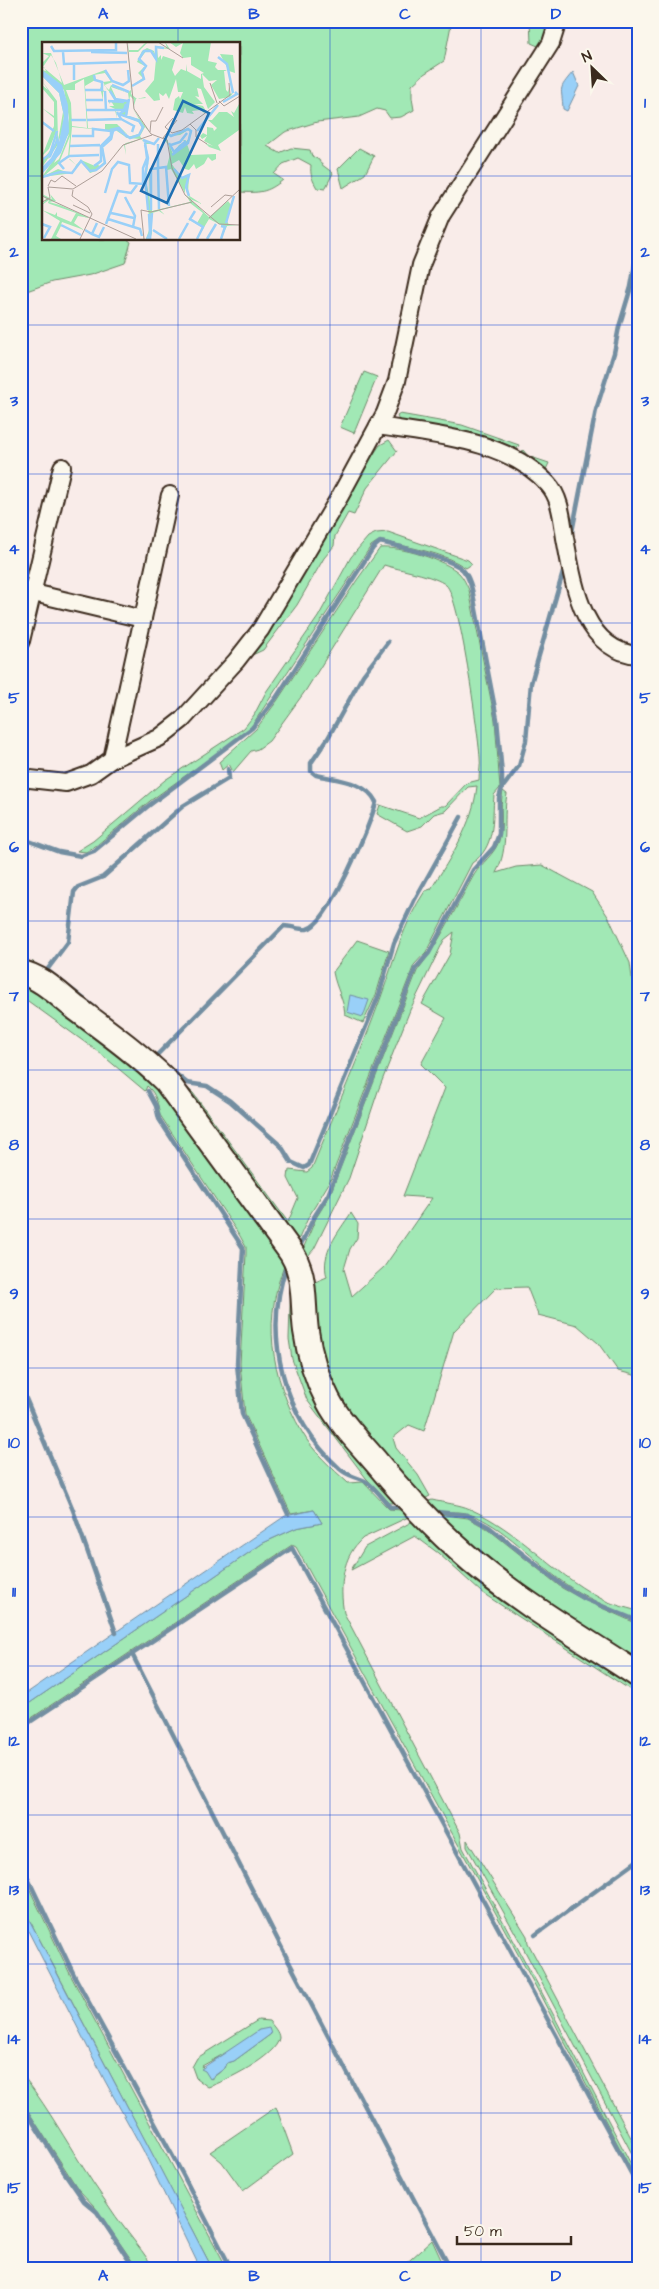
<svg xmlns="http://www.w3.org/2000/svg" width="659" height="2289" font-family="'Architects Daughter',sans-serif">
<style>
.green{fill:#a1e8b5;stroke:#6e896a;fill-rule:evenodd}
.water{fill:#99d0f8;stroke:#738ea1}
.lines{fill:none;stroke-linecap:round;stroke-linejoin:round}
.stream{stroke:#738ea1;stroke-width:4.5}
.street-casing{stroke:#3b2a1e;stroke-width:20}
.secondary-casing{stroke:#3b2a1e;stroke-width:28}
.street{stroke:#fbf7ec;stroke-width:16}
.secondary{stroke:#fbf7ec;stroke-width:24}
.grid{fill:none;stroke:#1d4ed8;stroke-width:1;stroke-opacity:0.55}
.inset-river{fill:none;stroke:#99d0f8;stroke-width:2.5}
.inset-road{fill:none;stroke:#ad9e98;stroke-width:1}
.view{fill:#1f6fb2;fill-opacity:0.15;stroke:#1f6fb2;stroke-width:2.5}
.inset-edge{fill:none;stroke:#3b2a1e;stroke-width:2.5}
.neatline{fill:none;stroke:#1d4ed8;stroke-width:2}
.grid-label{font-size:16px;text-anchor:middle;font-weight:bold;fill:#1d4ed8}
</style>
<rect width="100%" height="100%" fill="#f9ece9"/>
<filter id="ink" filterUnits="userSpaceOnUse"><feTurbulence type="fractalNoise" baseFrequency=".02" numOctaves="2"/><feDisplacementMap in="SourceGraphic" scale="10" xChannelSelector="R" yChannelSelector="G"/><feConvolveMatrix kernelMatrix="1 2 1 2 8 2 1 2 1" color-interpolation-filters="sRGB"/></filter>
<g filter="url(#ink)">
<g class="green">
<path d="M21,21H455L451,25L444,61L424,74L412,85V98L414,110L401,117L390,118L385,111L377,109L359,117L317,122L285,132L267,146L279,153L291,148L310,150L312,156L319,160L321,164L333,173L325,189L317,188C312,179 310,175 311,165L298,158L283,164L274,174L283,180C267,193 259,193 239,192V44H44V239H127L131,242L125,263L90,275L52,282L21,293Z"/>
<polygon points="530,21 553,21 545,49 531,43"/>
<polygon points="359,148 374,156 365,174 343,188 338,169"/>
<polygon points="364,372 377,377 354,433 340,427"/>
<polygon points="400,414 462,425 519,445 514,454 399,421 397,416"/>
<polygon points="389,440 397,451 367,488 354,515 348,513 335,536 334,546 324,558 297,605 263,650 250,656 269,631 366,465 380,445"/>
<polygon points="523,450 528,456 549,463 544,474 518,457"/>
<path d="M388,532L468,560L472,564L466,568C443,552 410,548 383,541L377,542L371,546L251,727L220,751L150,801L97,845L86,852L77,851L93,841L165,780L244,728L254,715L266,692L318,617L351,557L368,537L376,533Z"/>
<path d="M380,548C399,546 445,560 459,573C464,578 466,584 469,590L495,720L500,788L494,795C492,820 496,847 472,863L426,952L414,965L329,1183L309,1216L296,1245L186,1094L21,968V960L33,962L44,968V971L155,1058L193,1093L288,1222L298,1198L288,1178L289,1170L307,1172L312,1168C335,1112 360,1055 381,997C394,961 403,924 425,891L431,889C451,857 473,824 477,786L468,787L445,811L434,814L422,826L407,831L377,814L380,805L419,818L441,806H445L467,783L479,780C479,773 481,765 480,757C478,732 460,597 446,585C434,575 399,570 384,565L306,690L269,741L258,749L251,751L233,772L229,764L222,770L219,762L256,729L277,701L357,580Z"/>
<path d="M503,791L507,794C502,822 510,846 496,873L516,867L542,865L592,892L609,918L630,963L635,1000L638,1001V1376L618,1371L598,1343L577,1325L538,1315L527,1287L496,1288L454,1331L424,1431L409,1425L393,1438L396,1448L418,1475L430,1496L416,1503L325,1379L303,1249L316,1218L329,1197L417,971C441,941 455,908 474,875C481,863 494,855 499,841C504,825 499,807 503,791ZM454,932L450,954L422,1004L446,1018L421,1064L445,1088L403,1196L432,1198L384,1267L352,1296L344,1269L350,1249L357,1238L358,1224L351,1213C338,1233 320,1253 327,1277L315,1282L307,1257L314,1249L349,1178L378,1091L410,1010L444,940Z"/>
<path d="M357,940L389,951L376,995L363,1023L345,1015C344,999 336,989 333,972Z"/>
<path d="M21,985L35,990L147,1073L288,1257C261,1316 270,1376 302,1432C313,1452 332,1468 348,1483L363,1482L389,1509L413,1511L415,1514L363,1538C342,1556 339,1587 344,1613L460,1833L463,1848L539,1987L635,2172L630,2168L537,1989L296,1547L292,1545L21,1725V1709L263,1543L296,1528L322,1523L314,1510L291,1514L245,1414L240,1364L246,1254V1247L240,1236L160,1115C158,1105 156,1093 147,1086L145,1091L101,1054L21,996Z"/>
<polygon points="291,1273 298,1331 404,1503 390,1503 366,1478 307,1400 292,1359 289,1339"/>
<path d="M432,1500C444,1503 459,1504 470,1509C518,1530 552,1572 598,1597C610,1604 624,1607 638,1611V1619L632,1618C609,1607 585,1598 564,1583C536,1563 502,1524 469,1514C461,1511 450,1512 442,1512L445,1515L468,1518L488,1529L562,1588L586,1601L638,1624V1669L493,1570L426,1502Z"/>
<polygon points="417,1519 638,1683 638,1695 481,1592 438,1553 415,1536 351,1570 365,1547"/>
<polygon points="467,1840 527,1936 528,1943 638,2151 638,2165 518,1938 467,1847"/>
<polygon points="21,1871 71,1976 227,2268 212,2268 21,1904"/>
<path d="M258,2020L269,2021C273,2026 279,2032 279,2038C277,2056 224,2082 208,2087L196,2078L192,2067L197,2058ZM259,2030L271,2034L234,2061L227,2063L225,2068L211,2079L202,2066L238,2046Z"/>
<path d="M21,2073C52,2112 75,2158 104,2199C119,2223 138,2244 154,2268H137L95,2207L78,2189L21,2100Z"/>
<polygon points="276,2107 293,2154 243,2191 222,2162 210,2152"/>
<polygon points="432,2240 445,2268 401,2268"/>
</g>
<g class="water">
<path d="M573,72L579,86L567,111L563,109C562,86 557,91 573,72Z"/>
<polygon points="350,995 369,1000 363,1017 347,1012"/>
<polygon points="314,1510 322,1523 296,1528 263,1543 21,1709 21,1697 285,1516"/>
<path d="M21,1904C84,2026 149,2146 212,2268H200L143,2150L105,2081L21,1917Z"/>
<polygon points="269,2028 271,2034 234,2061 227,2063 225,2068 210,2079 205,2071 201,2069 259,2030"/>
</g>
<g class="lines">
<g class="stream">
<polyline points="571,537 596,410 614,353 619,327 631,287 638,247"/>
<polyline points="503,787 519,766 526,741 531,683 564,569"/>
<path d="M21,838L59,852L81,856L94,851L147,807L252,728L276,698L373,548L380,542C397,546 452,558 463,570C470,578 472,589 474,599L497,719L502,775V788L499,798V834L494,847L473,870L429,953L415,969L328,1195L314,1217L300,1246"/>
<polyline points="94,1007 47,970 68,942 74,892 78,887 103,877 183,806 229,778 228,769"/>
<path d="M156,1056L284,926C291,926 301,930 307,929C328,925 371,824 376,802C366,781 337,780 316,775L311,771V763L328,738L363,675L388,642"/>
<polyline points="171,1070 187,1083 207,1086 230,1101 281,1146 291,1162 304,1168 309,1165 379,995 394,943 414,901 461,817"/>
<polyline points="148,1091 156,1106 159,1119 243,1248 237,1364 242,1414 288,1514"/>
<path d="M287,1264C262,1336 283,1417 340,1469C348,1476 354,1476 363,1480C373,1484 383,1499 390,1507H404"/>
<polyline points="21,1387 73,1510 116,1633"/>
<polyline points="437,1512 467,1515 489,1527 562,1585 585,1599 638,1621"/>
<polyline points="132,1654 288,1960 450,2268"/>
<polyline points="21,1728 292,1548 638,2186"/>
<polyline points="21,1864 75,1977 182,2173 231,2268"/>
<polyline points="535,1935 638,1860"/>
<polyline points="21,2103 64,2172 84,2201 97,2212 134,2268"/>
</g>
<defs>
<g id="street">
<path d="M378,426C434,435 507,439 548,484C561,498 562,520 565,538C573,580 582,651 638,655"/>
<polyline points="21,590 143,619"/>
<polyline points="21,641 62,467"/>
<polyline points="112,759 170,495"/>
<polyline points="21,778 66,783 91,774 112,759 159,738 182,720 236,661 261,629 340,496 385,413 397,381 421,265 441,216 551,43 558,21"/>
</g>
<path id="secondary" d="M21,973C40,976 58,994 73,1006C105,1030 137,1053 166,1081L288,1248C307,1273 302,1301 306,1331C309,1354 317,1379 328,1400C340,1423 360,1443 377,1463C406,1498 437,1531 472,1561C523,1604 582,1638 638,1675"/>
</defs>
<use href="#street" class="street-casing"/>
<use href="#secondary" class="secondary-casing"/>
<use href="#street" class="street"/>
<use href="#secondary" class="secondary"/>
</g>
</g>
<path class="grid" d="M178,21V44M330,21V2268M481,21V2268M21,176H44M239,176H638M178,239V2268M21,325H638M21,474H638M21,623H638M21,772H638M21,921H638M21,1070H638M21,1219H638M21,1368H638M21,1517H638M21,1666H638M21,1815H638M21,1964H638M21,2113H638"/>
<g transform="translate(42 42)">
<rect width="198" height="198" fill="#f9ece9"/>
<path d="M86,0V8H96L102,2L106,0L96,10H86L89,44L101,36L96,31L103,24L95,20L100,9L105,6L112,9L114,15L113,6L115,4L125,6L123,0L128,7L115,6L116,16L119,13V18L121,14L133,18L130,28L133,34L139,27L144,29L145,22V29L159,37V32L162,31L149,23V15L141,16L138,11L141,1L134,5L127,0H169L166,19L175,21L173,25L176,28H183L185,29H182L184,48L186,50L187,45V52L191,51L188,55L177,57L169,43L175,38L167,39L160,32L162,45L173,60L166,67L159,47L155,46L157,55L153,54L161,62H152L161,64L164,69L162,71L159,68L150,69L152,72L145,71L143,65L141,71L131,68L133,57L137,54L138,57L141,50H136L134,37L127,57L124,51L121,54L117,51L118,58L112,59L103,49L112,38L114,17L111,10L105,8L98,17L105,24L100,31L103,37L90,44L89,52L95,57L103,55L104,56L94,57L91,67L109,92L103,85L98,94L102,100L99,97L83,103L84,113L82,103L70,113L84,101L99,97L85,96L72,87L70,97L61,105L63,121L54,129L48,131L39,119L31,131L0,135L20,105L12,121L17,117L27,92L23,97L27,76L22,48L0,28L4,29L0,21L7,14L0,11H9L22,43L63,28L71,40L62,43L67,48L69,43L85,51L89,48ZM9,13L14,21L20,41L1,25ZM63,31L69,39L61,40L65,47L62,49L58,45L61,58V50L65,47L75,59H68L67,61V62L69,59L72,64H67L73,67L68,68H73L75,77L74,68H81L78,73L97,80L100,87L97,92L85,95L75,86L86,93L75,82H59H63V88L46,86L43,44L53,38L52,33ZM42,37L45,86L30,84L29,61L24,48H33V42ZM69,45L86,51L87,58H75ZM88,54L92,58L91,67L97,77L85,74ZM30,85L70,89L68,97L59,105L62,120L58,124L56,123L60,119L58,105V118L53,124L39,118L34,123L27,117ZM28,94L26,115L34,123L32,129L27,131L16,127L2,134L17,121ZM178,12L191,13L193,31L187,29ZM0,34L8,40L16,48L21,59L22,74L20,90L15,104L0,125V119L13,102L15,88L7,107L0,114L12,84V76L0,66L12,74V60L0,46V43L6,48L0,39L15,59L16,99L21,70L17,51ZM197,62V88L176,103L179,109L167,105L163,101L171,104L162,99L165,94L160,97L158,94L161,91L165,93V85L171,86L172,89L175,86L166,78H170L177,70H185L192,75L189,69L192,71ZM146,86L150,89L145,102L149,113L174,112V117L170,119L166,115L162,122L154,127L152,122L147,128L143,127L137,118L130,122L139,136L147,132L146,153L160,162L148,157L145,151L143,143V152L167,175L186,159L189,163L185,179L187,183H197L185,184L179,197L183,185L167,177L155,197L161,186L148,178L146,181L148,177L155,181L161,171L148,161L118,168L123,173L117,169L110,171V191L108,197H104L108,185L103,138L107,116L103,100L114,102L118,96L114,102H103L107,116L104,138L108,159L107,127L125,124L128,112L127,104L121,96L125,97L131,112L137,103L145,99V98L142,99L141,98H146L148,90L146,88L138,93L129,94ZM125,125L126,156L125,128L129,127L148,160L110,169L108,128ZM0,152L10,157L8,152L14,159L7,160L18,163L48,176L36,174L32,181L42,188L20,180L19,183L40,193L19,184L14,194L19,197H9L18,179L0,168L13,173L15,170V174L29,180L34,171L8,162L6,161L7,158L0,163L4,157Z" fill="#a1e8b5" fill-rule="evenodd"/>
<path d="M0,28L20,43L26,63L27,90L19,111L0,132V125L9,116L15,104V101L9,115L6,117L16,93L17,100L22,74L17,51L0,34Z" fill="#99d0f8"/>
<path class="inset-river" d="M9,4L12,9L74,8V0M21,10L22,22L85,20M49,10L85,11M176,15L185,22L191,51M32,22V38M63,28L70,39L81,43L87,39L86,28M70,43L87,50M90,44L102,37L100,30L104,24L97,17L102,9H109L114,17V5L122,6M43,48H60V40L53,38L52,33M63,49L64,68M68,49L73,57L86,59L84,68L77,72L97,79L101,85L97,93L88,96L75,87L71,89M87,57L84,74L98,79M44,58H61M66,59L82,60M181,60L195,52L193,50M44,68H82L84,62M79,77L92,84L90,90M29,78H44M45,78L79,77L75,70M0,80L12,89M68,88L77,86L85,95M155,89L176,63M125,91L129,94L146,87L149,89L146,101L130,113M30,94H51V87L69,89V94L59,104V119L52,124M101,98L112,102L117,96M127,101L132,110L144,99M103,103L106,116L103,135L106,168M129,103L138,100L145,91M28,104L58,103M27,114L57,113M0,118L8,112L15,89M116,125V102M116,126L117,167M22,127L17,121L27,114M132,127L140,136L147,133L144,145L147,154M0,135L18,130L30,131L39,119L48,129L54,128L63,121L60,105L69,97L71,89M63,151L70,127L76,120L87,123L88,141L101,142V126L105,116L103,100M83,155L93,174L91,185M109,168V127L124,125L127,164M153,169L148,177L161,185L155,197M69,171L92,176M66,177L98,187L100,194M184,181L192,154M0,182L8,185L2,196M64,182L76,149L89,151L95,143M19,183L39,193M43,188L50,192L55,181M111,188L125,197M50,192L57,195L62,185M105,197L108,191L107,172M108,197L110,171M137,197L146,181M165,197L174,182M179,197L183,185L179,184"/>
<path class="inset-road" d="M85,0L92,67L109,92L125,98L130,126L143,153L177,182L198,183M116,0L141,16M168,41L175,61M177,59L182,64L198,54M131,76L123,85L130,91L140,88L188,53L187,41M148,82L154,88V95L165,102M108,90L109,79H114L121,65M121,96L135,78M6,144L9,138L13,140L20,134L34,144M31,148L30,154L46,165L50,172L38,197M0,154L94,197M0,160L8,156L6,145L31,147L60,129L81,103L110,93M31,163L48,171M169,165L183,153L190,154M167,176L198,147M102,197L99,168L109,170L150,160"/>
<path class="view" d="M141,59L167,71L125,161L99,149Z"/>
<rect width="198" height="198" class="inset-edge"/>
</g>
<rect width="659" height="2289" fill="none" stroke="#fbf7ec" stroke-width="55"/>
<g transform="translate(592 68) rotate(335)" stroke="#fbf7ec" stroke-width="4" paint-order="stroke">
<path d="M0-4L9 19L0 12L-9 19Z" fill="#3b2a1e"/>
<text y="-8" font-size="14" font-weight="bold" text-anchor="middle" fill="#3b2a1e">N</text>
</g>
<path d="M457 2236v8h114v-8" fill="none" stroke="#3b2a1e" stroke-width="2.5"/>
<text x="464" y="2236" font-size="15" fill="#3b2a1e" stroke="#fbf7ec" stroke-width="4" paint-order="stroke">50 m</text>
<rect x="28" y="28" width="604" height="2234" class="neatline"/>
<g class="grid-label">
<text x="103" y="19">A</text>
<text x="254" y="19">B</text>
<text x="405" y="19">C</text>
<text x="556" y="19">D</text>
<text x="14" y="108">1</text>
<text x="645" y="108">1</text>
<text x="14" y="257">2</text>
<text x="645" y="257">2</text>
<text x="14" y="406">3</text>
<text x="645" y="406">3</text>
<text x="14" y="554">4</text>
<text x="645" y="554">4</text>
<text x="14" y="703">5</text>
<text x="645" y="703">5</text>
<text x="14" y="852">6</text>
<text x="645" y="852">6</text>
<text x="14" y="1001">7</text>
<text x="645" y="1001">7</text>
<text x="14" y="1150">8</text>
<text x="645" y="1150">8</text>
<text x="14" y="1299">9</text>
<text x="645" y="1299">9</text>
<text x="14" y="1448">10</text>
<text x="645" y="1448">10</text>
<text x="14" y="1597">11</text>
<text x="645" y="1597">11</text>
<text x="14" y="1746">12</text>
<text x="645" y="1746">12</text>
<text x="14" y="1895">13</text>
<text x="645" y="1895">13</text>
<text x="14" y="2044">14</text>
<text x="645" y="2044">14</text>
<text x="14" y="2193">15</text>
<text x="645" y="2193">15</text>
<text x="103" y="2281">A</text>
<text x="254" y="2281">B</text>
<text x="405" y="2281">C</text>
<text x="556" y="2281">D</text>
</g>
</svg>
